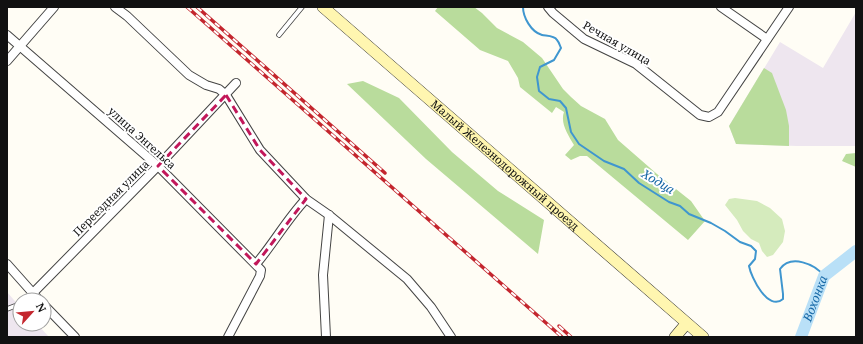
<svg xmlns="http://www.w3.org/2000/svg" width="863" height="344" font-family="'Noto Serif',serif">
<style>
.industrial{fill:#eee6ef}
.green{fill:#d5ebbd}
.forest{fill:#b9dc9c}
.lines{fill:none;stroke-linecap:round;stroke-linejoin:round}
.stream{stroke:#3f96cf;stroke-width:2}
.river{stroke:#b9e0f7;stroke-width:12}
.lane-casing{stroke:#444;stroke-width:5.5}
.street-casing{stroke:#444;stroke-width:10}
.secondary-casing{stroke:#333;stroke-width:12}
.lane{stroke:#fff;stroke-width:4}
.street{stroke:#fff;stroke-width:8}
.secondary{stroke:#fff6b0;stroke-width:11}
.rail-casing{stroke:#c4262e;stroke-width:3.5}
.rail{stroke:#fff;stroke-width:2;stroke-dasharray:6;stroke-linecap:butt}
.marked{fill:none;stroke:#c2185b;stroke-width:3;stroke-dasharray:8 5;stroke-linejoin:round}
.labels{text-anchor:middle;stroke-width:4;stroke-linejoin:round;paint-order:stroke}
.street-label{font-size:11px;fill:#111;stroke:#fff}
.water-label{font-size:12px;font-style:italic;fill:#1768a6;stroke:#fff}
</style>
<rect width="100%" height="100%" fill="#fffdf5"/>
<g class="industrial">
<polygon points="856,12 856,146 797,146 736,144 729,126 780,42 823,68"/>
<polygon points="7,292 20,307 20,324 37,324 49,337 7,337"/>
</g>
<polygon class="green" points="735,198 757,201 770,208 782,219 785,231 783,242 773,255 767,257 762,251 759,243 751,239 743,231 737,220 725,205 729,199"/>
<g class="forest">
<path d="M438,7H474L482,13L497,28L523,42L542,58L563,89L571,97L581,106L605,119L618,140L657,174L691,201L705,221L688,240L587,156H580L571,160L565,155L574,145C568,135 560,123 564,112L556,107L552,113L520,87L518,78L508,61L480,50L435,11Z"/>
<polygon points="764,68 772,73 786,110 789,126 789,146 736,144 729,126"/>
<polygon points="363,81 399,98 452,152 498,191 544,220 538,254 426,159 347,84"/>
<polygon points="856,153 856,167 842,161 846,154"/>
</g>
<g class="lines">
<path class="stream" d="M523,7C523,17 531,32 542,35C546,36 554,35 557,40C559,42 560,46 561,48L554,60L540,67L537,77L539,91L549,99L560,101L566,108L571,132L579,144L604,161L624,169L639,183L669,202L680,206L689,214L711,223L725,231L740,242L751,246L756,251L755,259L749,266C751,277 768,312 783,299V294L780,269C791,254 815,264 824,276"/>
<path class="river" id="s1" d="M801,337L824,276L856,251"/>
<defs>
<g id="lane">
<polyline points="279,35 302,7"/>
<polyline points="25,300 33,293"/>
<polyline points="7,309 20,304"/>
</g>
<g id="street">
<polyline points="115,7 127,16 189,75 206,85 219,89 226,95 260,150 306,199 329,215 407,279 431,307 451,337"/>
<polyline points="548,7 553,13 584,39 636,64 700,115 709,117 718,112 789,7"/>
<polyline points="721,7 767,39"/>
<polyline points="7,35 158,166 261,270 260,276 228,337"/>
<polyline points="7,61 54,7"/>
<polyline points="7,264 39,300"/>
<path d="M256,264C274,243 287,219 306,199"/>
<polyline points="33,293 158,166 236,83"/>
<polyline points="44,305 75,337"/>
<polyline points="326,337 323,275 329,215"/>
</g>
<g id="secondary">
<path id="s2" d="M323,7L703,337"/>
<polyline points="675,337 686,324"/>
</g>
</defs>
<use href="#lane" class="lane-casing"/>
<use href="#street" class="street-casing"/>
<use href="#secondary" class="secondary-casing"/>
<use href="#lane" class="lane"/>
<use href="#street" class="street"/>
<use href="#secondary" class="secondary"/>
<defs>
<g id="rail">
<polyline points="187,7 562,337"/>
<polyline points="197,7 385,173"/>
<polyline points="559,326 571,337"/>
</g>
</defs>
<use href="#rail" class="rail-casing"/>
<use href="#rail" class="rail"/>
</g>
<path class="marked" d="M226,95L260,150L306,199L256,264L158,166Z"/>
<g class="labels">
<g class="street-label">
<text transform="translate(617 43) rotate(30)" y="4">Речная улица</text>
<text transform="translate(142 138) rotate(42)" y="4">улица Энгельса</text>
<text dy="4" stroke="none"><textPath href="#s2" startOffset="241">Малый Железнодорожный проезд</textPath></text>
<text transform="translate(111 198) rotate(-45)" y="4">Переездная улица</text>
</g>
<g class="water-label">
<text transform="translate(658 182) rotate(31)" y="4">Ходца</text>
<text dy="4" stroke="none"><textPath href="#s1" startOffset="41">Вохонка</textPath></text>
</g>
</g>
<rect width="863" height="344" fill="none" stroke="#111111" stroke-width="16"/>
<g transform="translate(32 312) rotate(63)"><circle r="19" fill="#ffffff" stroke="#a0a0a0"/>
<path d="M0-3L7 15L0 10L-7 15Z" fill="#c4262e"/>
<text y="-6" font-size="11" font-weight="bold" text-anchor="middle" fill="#111111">N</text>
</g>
</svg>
